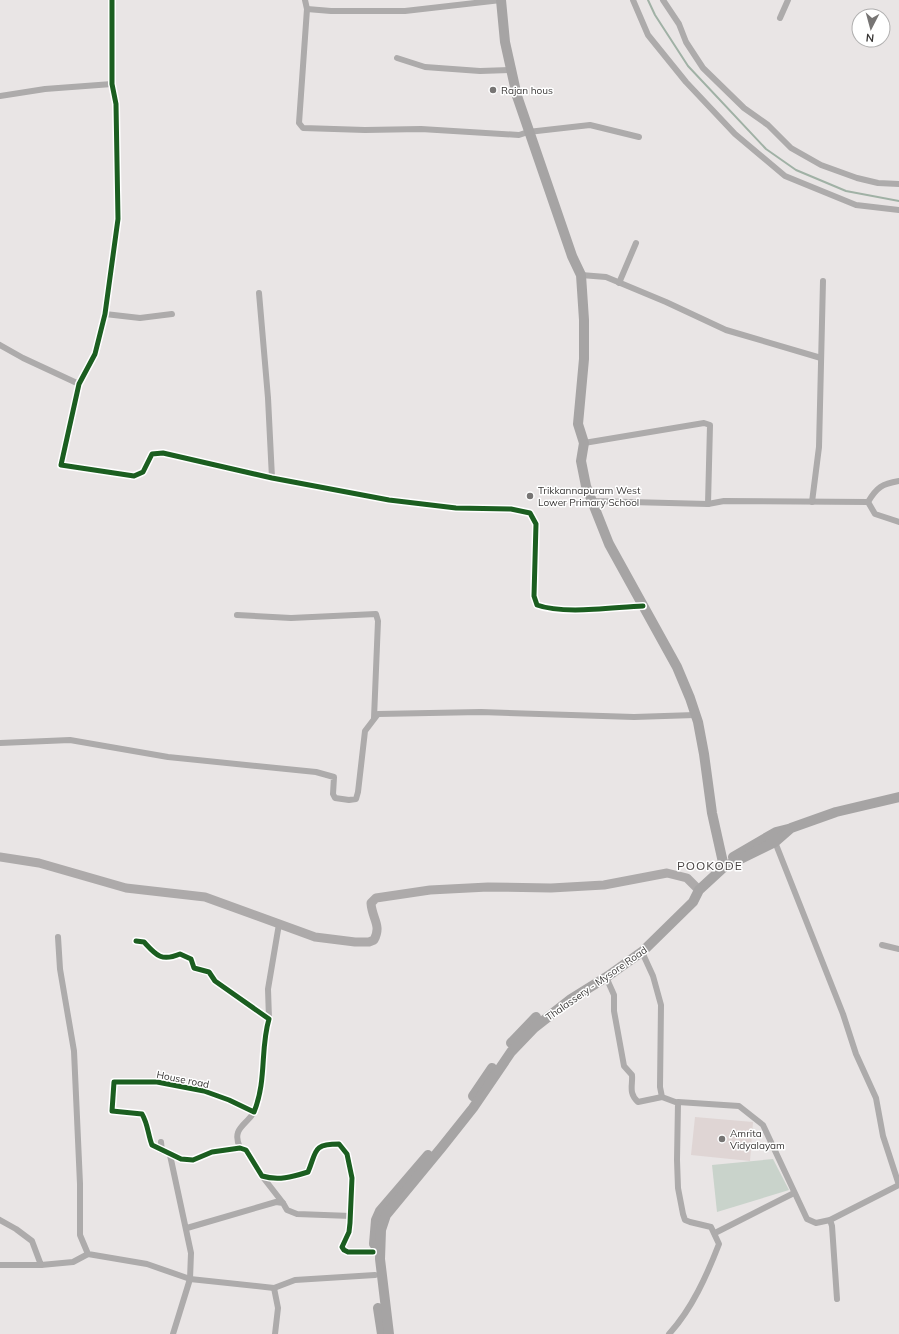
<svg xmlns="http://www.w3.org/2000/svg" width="899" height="1334" font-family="Mulish,sans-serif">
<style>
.built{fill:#dfd5d4}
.green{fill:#c9d3cb}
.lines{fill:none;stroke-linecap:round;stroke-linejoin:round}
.stream{stroke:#a0b1a5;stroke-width:2}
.street{stroke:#adabab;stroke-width:6}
.secondary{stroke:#adaaaa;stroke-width:9}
.primary{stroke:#a6a4a4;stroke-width:10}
.cycleway-casing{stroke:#fff;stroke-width:8}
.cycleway{stroke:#1b5e20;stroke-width:5}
.poi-dot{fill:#777574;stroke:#fff;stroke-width:1.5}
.labels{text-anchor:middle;stroke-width:3;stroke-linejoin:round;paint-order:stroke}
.poi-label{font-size:10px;fill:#3a3837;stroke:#fff;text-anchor:start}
.street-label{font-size:10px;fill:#3a3837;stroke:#fff}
.quarter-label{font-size:12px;letter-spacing:1px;fill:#484342;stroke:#fff}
</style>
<rect width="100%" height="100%" fill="#e9e5e5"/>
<polygon class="built" points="695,1117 753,1122 750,1161 691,1155"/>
<polygon class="green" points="773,1159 789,1190 717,1212 712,1165"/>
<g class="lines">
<polyline class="stream" points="648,0 655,15 688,66 766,149 796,170 846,191 899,201"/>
<g class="street">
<path d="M112,0V84L116,104L118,219L105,314L95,354L79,384L61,465L134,476L143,472L152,454L163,453L272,478L389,500L456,508L511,509L530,513L536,524L534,596L537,605C564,615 615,607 643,606"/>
<polyline points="305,0 307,9 299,123 303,128 365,130 421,129 519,135 528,132 590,125 639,137"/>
<polyline points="633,0 648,35 686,82 735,134 785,176 856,205 899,210"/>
<polyline points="663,0 679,24 686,42 703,68 744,108 768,125 791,148 821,165 857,178 878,183 899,184"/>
<polyline points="307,9 331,11 405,11 501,0"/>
<polyline points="780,18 788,0"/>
<polyline points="397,58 425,67 480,71 513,70"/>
<polyline points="0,96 45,89 112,84"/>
<polyline points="581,275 606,277 666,302 726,330 821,358"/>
<polyline points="619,283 636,243"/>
<polyline points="259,293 268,398 272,478"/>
<polyline points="105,314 140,318 172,314"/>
<polyline points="0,345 23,358 79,384"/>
<polyline points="584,443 704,423 710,425 708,504"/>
<path d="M591,501L708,504L724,501L868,502C877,487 882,484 899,481"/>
<polyline points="812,502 819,447 823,281"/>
<polyline points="868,502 875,514 899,522"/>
<polyline points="237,615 291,618 376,614 378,621 374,718"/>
<polyline points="0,743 70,740 168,757 316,772 334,777 333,794 335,798 349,800 356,799 358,792 365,731 378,714 481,712 634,717 695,715"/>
<polyline points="775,842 843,1014 856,1054 876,1098 883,1136 899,1185"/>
<polyline points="58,937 60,969 74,1051 80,1184 80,1235 88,1254 147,1264 190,1279 274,1288 295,1280 375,1275"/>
<path d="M136,941L144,942C156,955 161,962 180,954L191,959L194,968L209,972L215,981L269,1019C260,1049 267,1080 254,1112L229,1100L204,1091L157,1082H114L112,1111L142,1114C148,1124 148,1135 152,1145L181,1159L193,1160L212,1152L240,1148L246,1150L262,1176C278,1181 292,1177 308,1172C317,1151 312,1144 339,1144L347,1154L352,1178L350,1223L349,1232L342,1247L344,1250L348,1252H373"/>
<polyline points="882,945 899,949"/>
<path d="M642,952L653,976L661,1005L660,1087L662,1097L678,1103L677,1160L678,1188L683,1214L685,1220L690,1222L711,1227L719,1244C707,1275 692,1309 669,1334"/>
<path d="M606,977L614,995V1011L624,1066L632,1075C633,1085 628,1093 638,1102L662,1097"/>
<polyline points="269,1019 268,989 279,924"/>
<polyline points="678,1102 739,1106 763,1125 807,1219 816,1223 830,1220 899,1185"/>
<polyline points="161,1142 162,1151"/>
<path d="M240,1148C231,1128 246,1126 254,1112"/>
<polyline points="170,1155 191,1253 190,1279 173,1334"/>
<polyline points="262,1176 283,1203"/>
<polyline points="0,1220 16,1229 32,1241 41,1265 73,1262 88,1254"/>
<polyline points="830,1220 832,1226 837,1299"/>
<polyline points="187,1228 276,1202 283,1203 287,1210 297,1214 351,1216"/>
<polyline points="715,1233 794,1193"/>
<polyline points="0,1265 41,1265"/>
<polyline points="274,1288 278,1308 275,1334"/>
</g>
<path class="secondary" d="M0,857L39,863L126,888L205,897L315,937L355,942H369L374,940C382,925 372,919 371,903L376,898L430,890L488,887L551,888L604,885L667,873L687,878L699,890"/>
<g class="primary">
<polyline points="501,0 505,42 517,96 572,256 581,275 584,320 584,359 578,424 584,443 581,461 586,486 609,544 677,667 690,698 698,722 704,754 712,813 724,867"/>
<polyline points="733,857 776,832 788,829"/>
<polyline points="511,1043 536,1017"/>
<polyline points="473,1096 492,1068"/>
<polyline points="374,1244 376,1220 380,1211 428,1155"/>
<polyline points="378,1308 382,1334"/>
<polyline points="389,1334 380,1259 381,1230 386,1215 442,1147 473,1108 511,1052 534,1028 571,999 608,976 643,951 693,902 699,890 724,867 775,842 791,828 836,812 899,797"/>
</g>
<defs>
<g id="cycleway">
<path d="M112,0V84L116,104L118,219L105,314L95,354L79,384L61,465L134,476L143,472L152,454L163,453L272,478L389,500L456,508L511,509L530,513L536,524L534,596L537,605C564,615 615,607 643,606"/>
<path d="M136,941L144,942C156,955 161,962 180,954L191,959L194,968L209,972L215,981L269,1019C260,1049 267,1080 254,1112L229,1100L204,1091L157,1082H114L112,1111L142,1114C148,1124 148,1135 152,1145L181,1159L193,1160L212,1152L240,1148L246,1150L262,1176C278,1181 292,1177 308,1172C317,1151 312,1144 339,1144L347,1154L352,1178L350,1223L349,1232L342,1247L344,1250L348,1252H373"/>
</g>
</defs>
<use href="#cycleway" class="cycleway-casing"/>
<use href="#cycleway" class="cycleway"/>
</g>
<g class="poi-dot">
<circle cx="493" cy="90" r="4"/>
<circle cx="530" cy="496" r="4"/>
<circle cx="722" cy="1139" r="4"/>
</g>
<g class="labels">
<g class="poi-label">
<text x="501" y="94">Rajan hous</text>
<text x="538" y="494">Trikkannapuram West<tspan x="538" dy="12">Lower Primary School</tspan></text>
<text x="730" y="1137">Amrita<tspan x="730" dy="12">Vidyalayam</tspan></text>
</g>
<g class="street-label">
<text transform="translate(596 983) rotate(-35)" y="4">Thalassery - Mysore Road</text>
<text transform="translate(183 1079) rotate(11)" y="4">House road</text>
</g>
<g class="quarter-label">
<text x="710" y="870">POOKODE</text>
</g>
</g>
<g transform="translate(871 28) rotate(186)"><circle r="19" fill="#ffffff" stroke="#b0afaf"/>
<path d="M0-3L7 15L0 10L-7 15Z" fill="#777574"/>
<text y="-6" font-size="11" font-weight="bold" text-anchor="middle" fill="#3a3837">N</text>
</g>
</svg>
